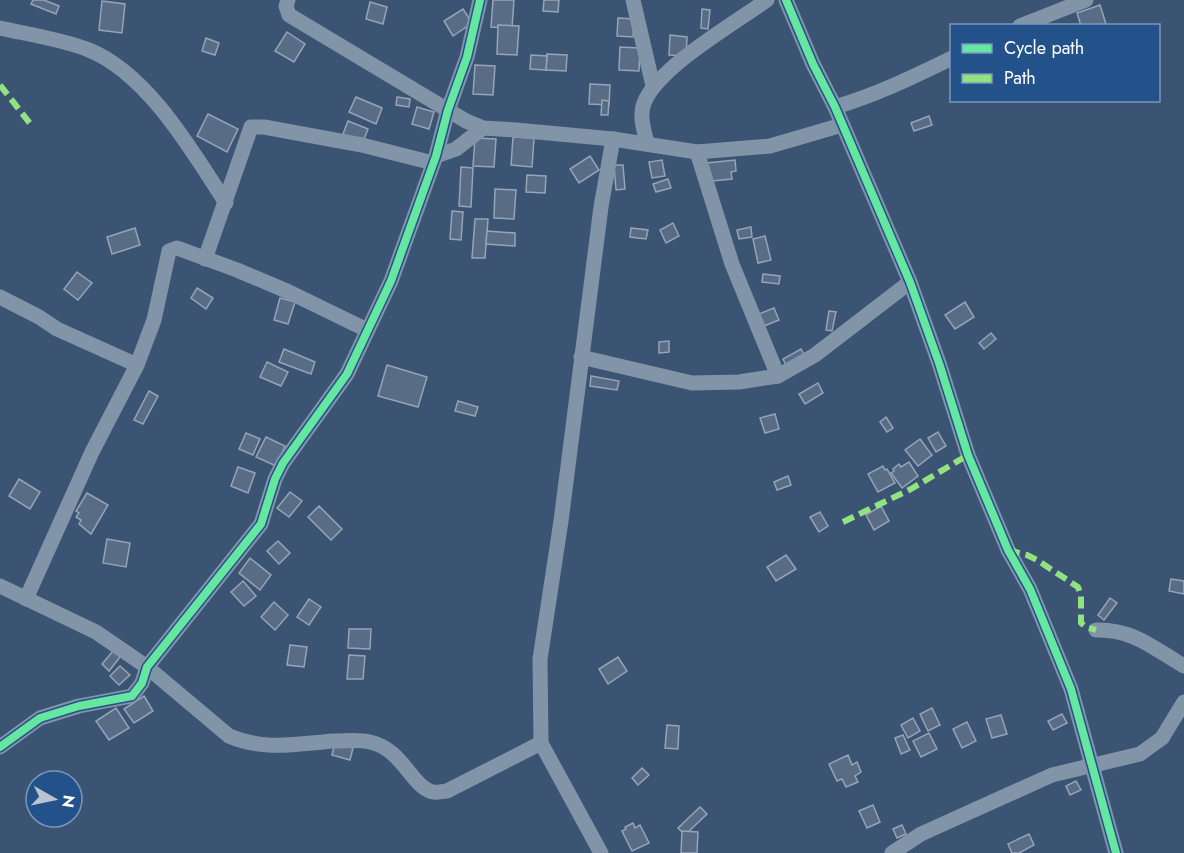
<svg xmlns="http://www.w3.org/2000/svg" width="1184" height="853" font-family="Jost,sans-serif">
<style>
.building{fill:#586d85;stroke:#96a4b6;stroke-width:1.5}
.lines{fill:none;stroke-linecap:round;stroke-linejoin:round}
.minor{stroke:#8294a7;stroke-width:15}
.quiet{stroke:#91e382;stroke-width:6;stroke-dasharray:12 6;stroke-linecap:butt}
.cycleway-casing{stroke:#23528b;stroke-width:11}
.cycleway{stroke:#66e7a1;stroke-width:8}
</style>
<rect width="100%" height="100%" fill="#3b5473"/>
<g class="building">
<polygon points="33,0 44,0 59,6 56,14 31,4"/>
<polygon points="493,0 514,0 512,28 491,27"/>
<polygon points="544,0 559,0 558,12 543,11"/>
<polygon points="102,1 125,4 122,33 99,30"/>
<polygon points="370,2 387,7 383,24 366,19"/>
<polygon points="1100,5 1106,24 1081,26 1077,13"/>
<polygon points="463,9 472,23 453,36 444,21"/>
<polygon points="702,9 710,10 708,29 701,28"/>
<polygon points="618,18 634,19 633,37 617,36"/>
<polygon points="498,25 519,26 517,55 497,54"/>
<polygon points="287,32 305,44 294,62 275,51"/>
<polygon points="670,35 687,37 686,56 669,55"/>
<polygon points="206,38 219,43 215,55 202,51"/>
<polygon points="620,47 640,48 639,71 619,70"/>
<polygon points="547,54 567,55 566,71 546,70"/>
<polygon points="531,55 547,56 546,70 530,69"/>
<polygon points="475,65 495,66 493,95 473,94"/>
<polygon points="590,84 610,85 609,105 589,104"/>
<polygon points="356,97 382,108 376,124 349,112"/>
<polygon points="397,97 410,99 409,107 396,105"/>
<polygon points="602,100 609,101 608,115 601,115"/>
<polygon points="417,107 434,112 429,129 412,124"/>
<polygon points="208,114 238,129 227,152 197,136"/>
<polygon points="929,116 932,125 914,131 911,123"/>
<polygon points="348,121 368,129 363,142 343,134"/>
<polygon points="513,137 534,138 532,167 511,165"/>
<polygon points="475,138 496,139 494,167 473,166"/>
<polygon points="590,156 599,170 579,183 570,169"/>
<polygon points="662,160 665,176 652,178 649,162"/>
<polygon points="735,160 736,171 731,172 732,179 712,181 707,163"/>
<polygon points="614,165 623,165 625,189 616,190"/>
<polygon points="461,167 473,168 471,207 459,206"/>
<polygon points="527,175 546,176 545,193 526,192"/>
<polygon points="668,179 671,188 656,192 653,184"/>
<polygon points="495,189 516,190 514,219 494,218"/>
<polygon points="452,211 463,212 461,240 450,239"/>
<polygon points="475,219 488,219 485,258 472,258"/>
<polygon points="673,223 679,236 666,243 660,230"/>
<polygon points="751,227 752,237 739,239 737,230"/>
<polygon points="135,228 140,245 112,254 107,237"/>
<polygon points="631,228 648,230 646,239 630,237"/>
<polygon points="487,231 515,233 515,246 486,244"/>
<polygon points="765,236 771,260 758,263 753,239"/>
<polygon points="77,272 92,283 78,300 64,289"/>
<polygon points="763,274 780,276 779,284 762,282"/>
<polygon points="197,288 213,298 206,309 191,298"/>
<polygon points="280,298 295,302 288,324 274,320"/>
<polygon points="965,302 974,317 955,329 945,315"/>
<polygon points="774,308 779,320 764,326 759,314"/>
<polygon points="829,311 836,312 832,331 826,330"/>
<polygon points="991,333 996,339 984,349 979,343"/>
<polygon points="669,341 669,352 659,353 659,342"/>
<polygon points="284,349 315,362 311,374 279,362"/>
<polygon points="801,349 804,355 786,365 783,359"/>
<polygon points="267,362 288,372 281,386 260,377"/>
<polygon points="387,365 427,377 418,407 378,396"/>
<polygon points="591,376 619,381 617,390 590,386"/>
<polygon points="818,383 823,393 805,404 799,394"/>
<polygon points="149,391 158,396 143,424 134,420"/>
<polygon points="458,401 478,407 475,416 455,411"/>
<polygon points="775,414 779,429 765,433 760,418"/>
<polygon points="886,417 893,428 887,432 880,422"/>
<polygon points="938,432 946,446 936,452 928,438"/>
<polygon points="246,433 260,439 253,455 239,449"/>
<polygon points="266,437 285,446 276,466 256,457"/>
<polygon points="920,439 932,455 918,466 905,450"/>
<polygon points="909,462 918,476 902,488 891,473 894,471 893,469 899,464 901,467"/>
<polygon points="883,466 885,470 887,469 895,483 878,492 868,474"/>
<polygon points="238,467 255,473 248,493 231,486"/>
<polygon points="788,476 791,485 777,490 774,482"/>
<polygon points="19,479 40,492 30,509 9,496"/>
<polygon points="290,492 302,501 289,517 277,508"/>
<polygon points="87,493 108,505 91,534 79,524 81,520 76,517 79,513 76,511"/>
<polygon points="319,506 342,529 331,540 308,517"/>
<polygon points="881,506 889,521 874,530 866,515"/>
<polygon points="820,512 828,526 819,532 810,517"/>
<polygon points="107,539 130,543 126,567 103,563"/>
<polygon points="278,541 290,553 279,564 267,551"/>
<polygon points="786,555 796,569 776,581 767,567"/>
<polygon points="250,558 271,575 260,590 239,573"/>
<polygon points="1171,579 1184,581 1184,594 1169,591"/>
<polygon points="243,581 256,596 244,606 231,592"/>
<polygon points="1110,598 1117,603 1104,620 1098,615"/>
<polygon points="309,599 321,607 309,625 297,617"/>
<polygon points="274,602 288,615 275,630 261,617"/>
<polygon points="349,629 371,629 370,649 348,648"/>
<polygon points="290,645 307,647 304,667 287,665"/>
<polygon points="113,651 120,657 109,671 102,664"/>
<polygon points="349,655 365,656 363,679 347,679"/>
<polygon points="618,657 627,671 608,684 599,669"/>
<polygon points="120,666 130,675 119,685 110,676"/>
<polygon points="144,696 153,711 134,723 124,709"/>
<polygon points="116,708 129,728 109,740 96,721"/>
<polygon points="932,708 940,725 928,731 920,714"/>
<polygon points="1062,714 1067,723 1053,730 1048,721"/>
<polygon points="1001,715 1007,734 992,738 986,719"/>
<polygon points="913,718 920,731 908,738 901,725"/>
<polygon points="967,722 976,741 962,748 953,729"/>
<polygon points="667,725 679,726 678,749 665,748"/>
<polygon points="929,733 937,749 921,757 913,741"/>
<polygon points="903,735 910,750 901,754 895,738"/>
<polygon points="335,743 353,748 350,760 332,755"/>
<polygon points="848,755 852,765 857,762 861,772 855,776 858,782 846,787 842,779 837,781 829,764"/>
<polygon points="642,768 649,775 638,785 632,778"/>
<polygon points="1076,781 1081,790 1070,795 1066,786"/>
<polygon points="873,805 880,822 867,828 859,811"/>
<polygon points="700,807 707,814 685,835 678,828"/>
<polygon points="633,823 635,828 640,825 649,843 632,851 622,831 626,829 625,827"/>
<polygon points="902,825 906,834 897,838 893,829"/>
<polygon points="682,831 698,832 697,853 681,853"/>
<polygon points="1029,834 1034,845 1019,853 1012,853 1008,844"/>
</g>
<g class="lines">
<g class="minor">
<polyline points="288,0 286,6 289,15 466,121 483,128 516,130 613,139 697,152 770,146 842,125"/>
<polyline points="633,0 653,86"/>
<polyline points="786,0 813,64 835,107 910,282 939,363 968,455 1008,550 1030,589 1071,689 1116,853"/>
<polyline points="1020,26 1086,0"/>
<path d="M0,28C27,34 65,40 89,50C148,74 192,151 226,203"/>
<path d="M835,107C876,95 913,77 952,58"/>
<path d="M647,143C644,130 639,116 644,103C658,67 735,23 767,0"/>
<polyline points="697,152 732,264 778,376"/>
<polyline points="436,156 456,149 483,128"/>
<polyline points="205,259 251,127 264,127 362,145 433,163"/>
<polyline points="0,297 39,317 57,329 137,365"/>
<polyline points="581,357 692,383 739,382 778,376 815,355 910,282"/>
<path d="M0,586L96,632L147,667L229,736C264,751 296,744 333,741C345,741 358,739 370,742C403,749 412,788 433,792C438,793 443,791 447,791L541,743"/>
<polyline points="26,599 92,452 137,365 154,320 169,251 177,248 237,270 289,292 367,330"/>
<path d="M1096,630C1133,629 1153,648 1184,666"/>
<polyline points="0,747 40,718 79,706 132,696 142,683 147,667 261,524 275,479 283,463 347,374 391,281 436,156 448,110 467,57 480,0"/>
<polyline points="601,853 541,743 540,659 561,521 601,207 613,139"/>
<polyline points="892,853 921,834 1052,775 1140,754 1162,738 1184,702"/>
</g>
<g class="quiet">
<polyline points="0,85 32,126"/>
<polyline points="843,522 911,489 968,455"/>
<polyline points="1008,550 1027,555 1037,560 1078,587 1081,596 1081,623 1086,627 1096,630"/>
</g>
<defs>
<g id="cycleway">
<polyline points="786,0 813,64 835,107 910,282 939,363 968,455 1008,550 1030,589 1071,689 1116,853"/>
<polyline points="0,747 40,718 79,706 132,696 142,683 147,667 261,524 275,479 283,463 347,374 391,281 436,156 448,110 467,57 480,0"/>
</g>
</defs>
<use href="#cycleway" class="cycleway-casing"/>
<use href="#cycleway" class="cycleway"/>
</g>
<rect x="950" y="24" width="210" height="78" fill="#23528b" stroke="#7b97b9" stroke-width="1.5"/>
<rect x="962" y="44" width="30" height="9" fill="#66e7a1" stroke="#7b97b9" stroke-width="1.5"/>
<text x="1004" y="54" font-size="18" fill="#ffffff">Cycle path</text>
<rect x="962" y="74" width="30" height="9" fill="#91e382" stroke="#7b97b9" stroke-width="1.5"/>
<text x="1004" y="84" font-size="18" fill="#ffffff">Path</text>
<g transform="translate(54 799) rotate(99)"><circle r="28" fill="#23528b" stroke="#7b97b9" stroke-width="1.5"/>
<path d="M0-4.5L10 22L0 15L-10 22Z" fill="#bac3ce"/>
<text y="-9" font-size="16" font-weight="bold" text-anchor="middle" fill="#ffffff">N</text>
</g>
</svg>
